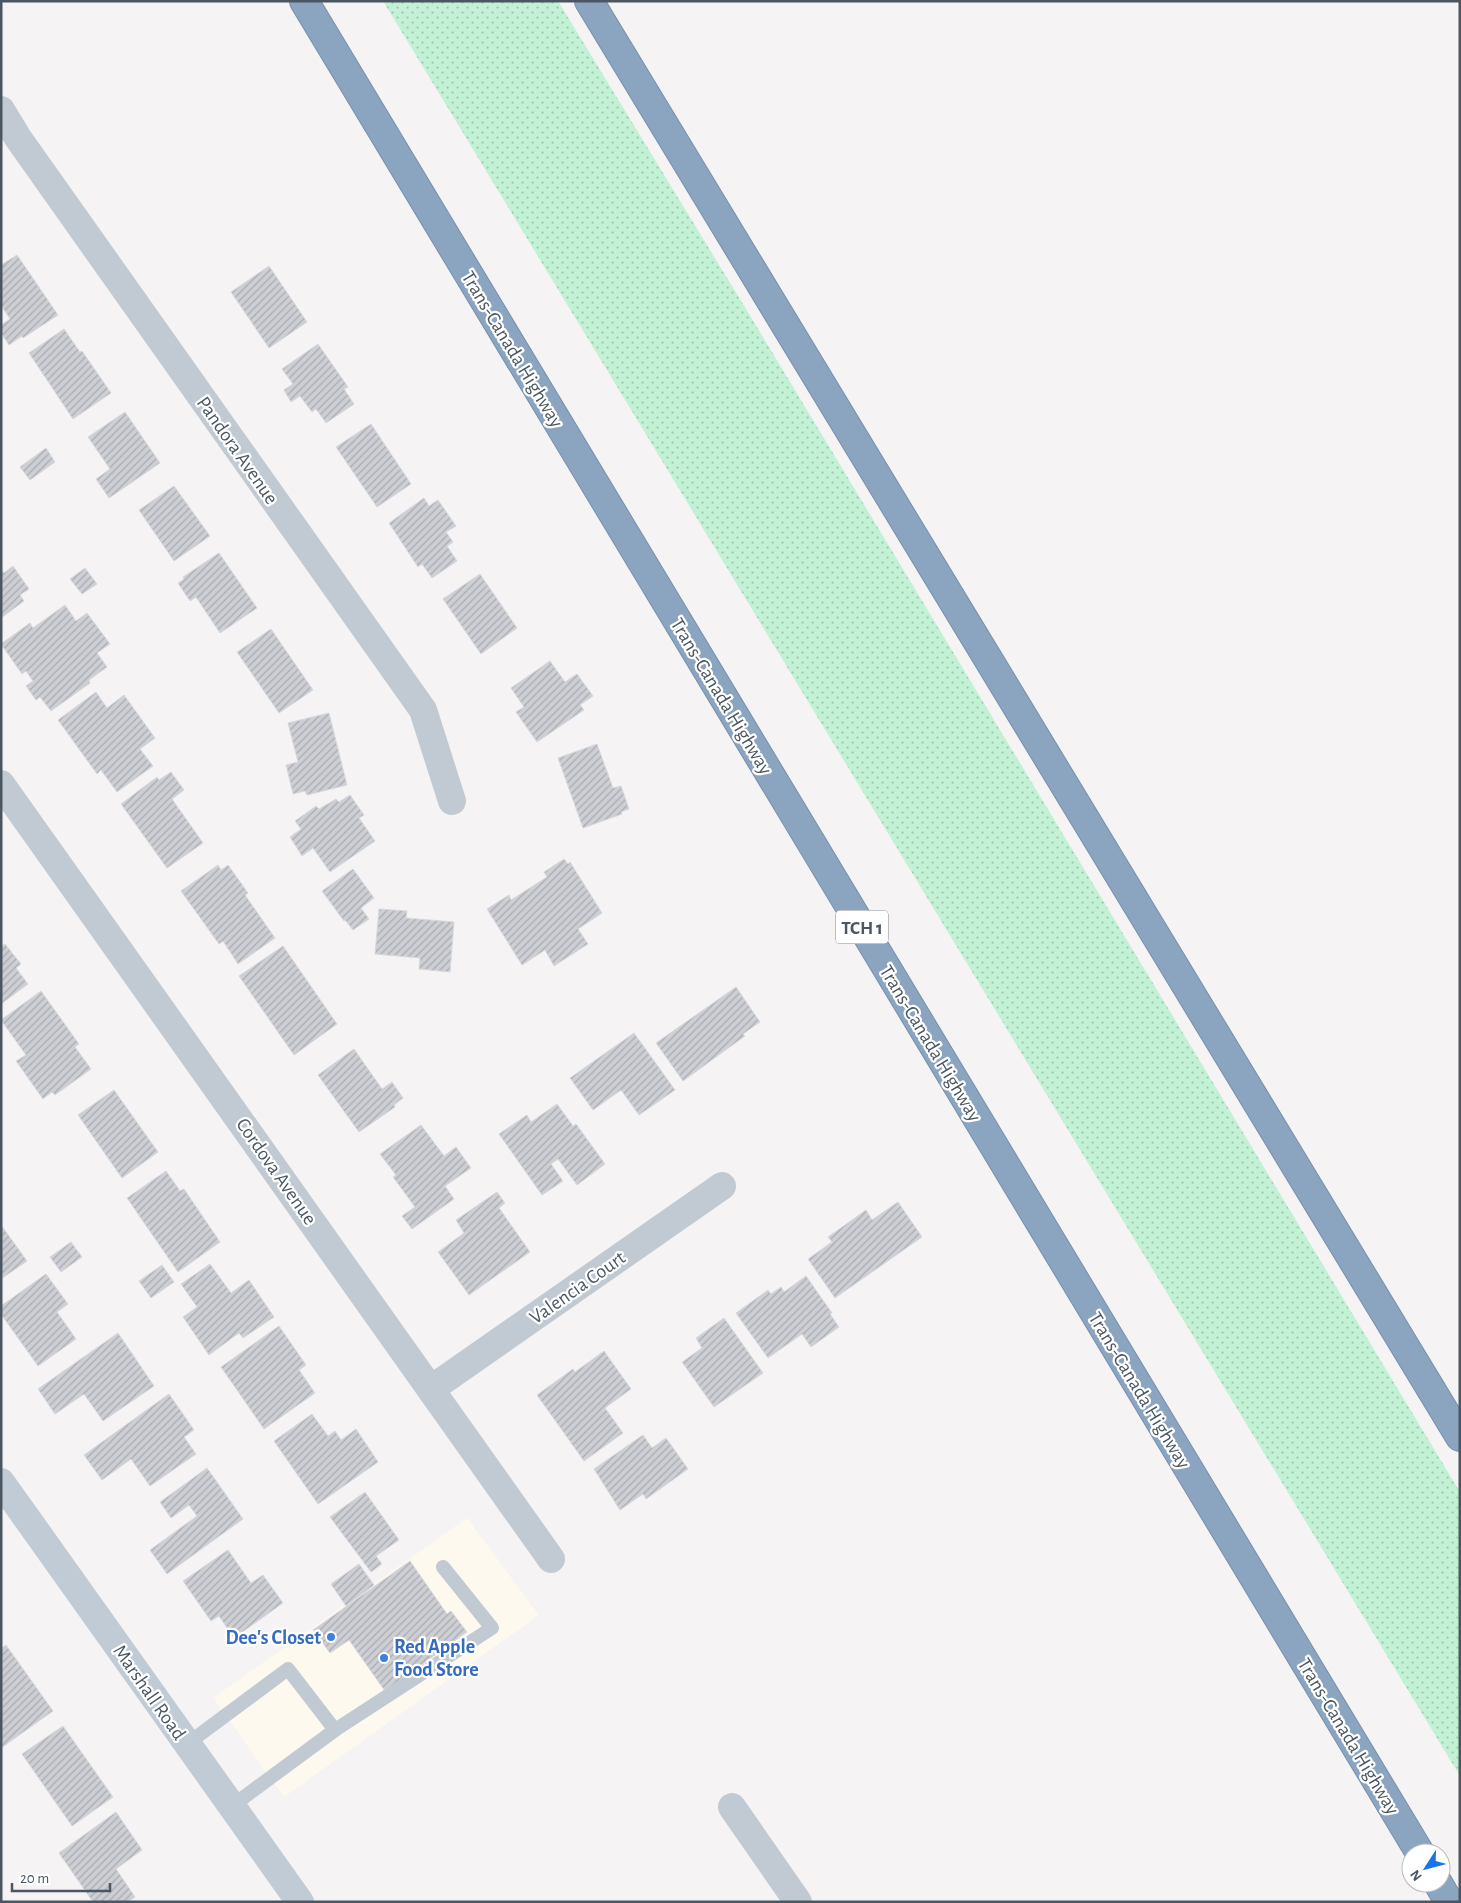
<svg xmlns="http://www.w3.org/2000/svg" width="1461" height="1903" font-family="'Alegreya Sans',sans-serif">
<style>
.commercial{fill:#fdf9ef}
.grass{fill:url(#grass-dots)}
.building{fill:url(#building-hatch);stroke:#d7d9de}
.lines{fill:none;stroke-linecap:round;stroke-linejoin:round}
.highway-casing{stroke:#7690ad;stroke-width:30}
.lane{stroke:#c1cad2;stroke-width:14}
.street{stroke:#c1cad2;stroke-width:28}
.secondary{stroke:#c1cbd6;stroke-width:28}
.highway{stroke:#8ba5c1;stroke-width:28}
.shop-dot{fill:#3f7fe0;stroke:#fff;stroke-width:2}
.labels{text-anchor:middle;stroke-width:4.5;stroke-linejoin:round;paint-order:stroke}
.shield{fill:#fff;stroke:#808990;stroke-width:1}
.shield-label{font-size:19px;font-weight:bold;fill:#4a5661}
.street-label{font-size:20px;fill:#4a5661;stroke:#fff}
.shop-label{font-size:20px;font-weight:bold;fill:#366cbe;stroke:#fff;text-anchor:end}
</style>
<defs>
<pattern id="grass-dots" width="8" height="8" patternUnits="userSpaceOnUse" patternTransform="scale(1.25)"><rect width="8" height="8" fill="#c3f1d5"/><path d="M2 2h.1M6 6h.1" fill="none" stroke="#a0c6b0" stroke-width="1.8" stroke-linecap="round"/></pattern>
<pattern id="building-hatch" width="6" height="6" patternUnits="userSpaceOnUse" patternTransform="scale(1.25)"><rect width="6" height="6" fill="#cdcfd5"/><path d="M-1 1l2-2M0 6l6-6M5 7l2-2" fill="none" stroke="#a8abb0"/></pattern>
</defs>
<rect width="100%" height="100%" fill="#f5f3f3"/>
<polygon class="commercial" points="467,1518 539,1615 284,1797 213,1698"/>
<polygon class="grass" points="383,1 558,1 746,309 1460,1492 1460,1776"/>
<g class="building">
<polygon points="17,255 58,315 23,338 22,336 9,345 1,333 1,325 10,319 1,305 1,265"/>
<polygon points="269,266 307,322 269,348 231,292"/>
<polygon points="64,329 80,352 82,351 111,393 73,419 29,353"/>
<polygon points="318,344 348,387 344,389 354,404 326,423 316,409 312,412 300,396 291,402 284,390 293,384 282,369"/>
<polygon points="125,412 160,463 109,498 96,479 110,469 88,437"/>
<polygon points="371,424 411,484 377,507 336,447"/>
<polygon points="46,448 55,462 30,480 20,467"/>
<polygon points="174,486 210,536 174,561 139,510"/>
<polygon points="424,498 429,506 438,500 456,526 446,532 453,542 447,546 457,561 432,578 422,564 418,567 389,523"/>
<polygon points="219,553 257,608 220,633 196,597 190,601 178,583 184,579 183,577"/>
<polygon points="13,566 29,589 20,595 24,601 1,618 1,569 4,573"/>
<polygon points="85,568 97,584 82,594 70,579"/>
<polygon points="480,574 517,628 481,654 443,599"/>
<polygon points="65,605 76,621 87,613 110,644 97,653 107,667 89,680 90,683 51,711 40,697 36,700 26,686 33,681 26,671 22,674 1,644 30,623 33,628"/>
<polygon points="271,629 313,690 279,713 237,652"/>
<polygon points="550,661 565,682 577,674 593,696 580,705 584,710 537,742 516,712 524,707 511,688"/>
<polygon points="96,692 107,708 124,695 155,738 140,749 153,766 117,792 101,770 97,774 58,720"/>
<polygon points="329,713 347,785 307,795 305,791 293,794 286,765 298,762 288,723"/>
<polygon points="597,744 613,788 621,786 629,809 621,812 622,814 583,828 558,758"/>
<polygon points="171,772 184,790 172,799 203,843 167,868 121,804 157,777 159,780"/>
<polygon points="350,795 364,815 359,818 375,841 330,872 313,848 302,856 290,837 301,829 295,821 316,806 319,809 336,799 339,802"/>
<polygon points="564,859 568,864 570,862 602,913 578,929 588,944 554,966 545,950 522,965 487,909 509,895 511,900 547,877 544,872"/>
<polygon points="218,865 221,870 228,865 248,893 245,895 275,938 238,964 223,941 219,944 181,891"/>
<polygon points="353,869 374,898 361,908 369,919 353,930 345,920 344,921 322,891"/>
<polygon points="379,909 407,911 406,918 454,922 450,972 419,969 420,958 375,954"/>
<polygon points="5,944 21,964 16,968 28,984 1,1004 1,947"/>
<polygon points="283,946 337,1024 294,1055 239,976"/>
<polygon points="736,987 760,1022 743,1034 745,1036 683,1081 656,1043"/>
<polygon points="41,991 79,1044 75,1047 91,1069 55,1095 52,1092 43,1099 16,1061 26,1055 1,1020"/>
<polygon points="634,1033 675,1090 639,1115 621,1090 593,1110 570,1078"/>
<polygon points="354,1049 382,1089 392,1082 403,1098 394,1105 395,1107 359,1132 318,1075"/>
<polygon points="114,1090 158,1152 122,1178 78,1115"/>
<polygon points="557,1104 573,1126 576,1124 605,1164 577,1185 558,1159 551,1164 563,1181 542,1195 499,1134 527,1115 531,1122"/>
<polygon points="421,1125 444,1156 456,1147 471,1168 445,1186 454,1199 412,1229 402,1216 415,1207 393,1177 396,1175 380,1154"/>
<polygon points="166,1171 180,1191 184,1189 220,1242 178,1272 127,1198"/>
<polygon points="497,1192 505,1203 499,1208 530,1252 469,1295 438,1252 464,1233 456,1220"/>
<polygon points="898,1202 922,1237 835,1298 808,1259 832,1242 828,1237 866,1210 872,1220"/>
<polygon points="1,1225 27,1261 1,1279"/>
<polygon points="71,1242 82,1257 61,1272 50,1257"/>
<polygon points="210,1264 231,1293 249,1280 274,1317 243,1338 239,1333 209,1355 183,1317 197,1307 181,1284"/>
<polygon points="162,1265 174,1282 151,1298 139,1281"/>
<polygon points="46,1274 68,1304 57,1312 76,1339 38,1366 1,1314 1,1306"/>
<polygon points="806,1276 832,1313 830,1314 839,1327 811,1347 802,1334 768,1358 736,1313 768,1290 771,1294 781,1287 784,1292"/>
<polygon points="724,1318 763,1373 714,1407 682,1362 702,1348 696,1338"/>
<polygon points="279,1326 306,1365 299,1370 315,1393 264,1429 221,1367"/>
<polygon points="118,1333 154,1386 103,1421 84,1394 55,1414 38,1389"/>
<polygon points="604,1351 631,1389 605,1408 623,1433 584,1461 537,1395 573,1369 575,1372"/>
<polygon points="169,1394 194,1430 184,1437 196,1454 150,1486 131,1459 102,1480 84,1455"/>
<polygon points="312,1414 328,1436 335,1431 341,1440 356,1429 378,1462 318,1504 274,1441"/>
<polygon points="643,1435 652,1448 666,1438 688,1469 646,1499 643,1494 620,1510 594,1469"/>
<polygon points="207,1468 243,1519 167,1574 150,1550 197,1516 189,1505 171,1518 160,1502"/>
<polygon points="365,1492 399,1540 376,1556 382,1564 371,1572 330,1517"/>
<polygon points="228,1550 251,1583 263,1575 283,1603 234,1638 219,1616 211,1621 183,1581"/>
<polygon points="410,1561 447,1614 451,1611 467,1632 385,1691 349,1640 330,1653 313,1630"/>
<polygon points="359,1564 374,1585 346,1606 331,1584"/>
<polygon points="6,1645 53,1711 1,1748 1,1649"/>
<polygon points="63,1726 113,1797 72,1826 22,1754"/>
<polygon points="116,1812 142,1850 116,1869 135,1897 128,1902 93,1902 59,1853"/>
</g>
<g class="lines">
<defs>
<g id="highway">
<polyline points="304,1 1420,1853"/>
<polyline points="589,1 1460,1437"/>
<polyline points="1438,1883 1449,1902"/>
</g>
</defs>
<use href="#highway" class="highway-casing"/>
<g class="lane">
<polyline points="335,1730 492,1628 443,1567"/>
<polyline points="187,1744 288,1669 335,1730 232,1806"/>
</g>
<g class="street">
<polyline points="1,110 18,138 423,710 452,801"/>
<polyline points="1,784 551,1559"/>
<polyline points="431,1389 722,1186"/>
<polyline points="732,1807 798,1902"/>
</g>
<polyline class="secondary" points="1,1482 300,1902"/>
<use href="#highway" class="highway"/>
</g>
<g class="shop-dot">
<circle cx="331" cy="1637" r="5"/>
<circle cx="384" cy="1658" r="5"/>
</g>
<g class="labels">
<rect class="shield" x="836" y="910.5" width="52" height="33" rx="4"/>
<g class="shield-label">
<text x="862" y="934">TCH 1</text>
</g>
<g class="street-label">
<text transform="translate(513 349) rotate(59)" y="7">Trans-Canada Highway</text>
<text transform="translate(238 450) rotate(55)" y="7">Pandora Avenue</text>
<text transform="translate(722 696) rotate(59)" y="7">Trans-Canada Highway</text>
<text transform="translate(931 1043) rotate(59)" y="7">Trans-Canada Highway</text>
<text transform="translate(277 1171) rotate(55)" y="7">Cordova Avenue</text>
<text transform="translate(577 1287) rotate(-35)" y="7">Valencia Court</text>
<text transform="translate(1140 1390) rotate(59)" y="7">Trans-Canada Highway</text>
<text transform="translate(150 1692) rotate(55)" y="7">Marshall Road</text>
<text transform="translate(1349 1736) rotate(59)" y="7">Trans-Canada Highway</text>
</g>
<g class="shop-label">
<text x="321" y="1644">Dee's Closet</text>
<text x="394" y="1653" text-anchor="start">Red Apple<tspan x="394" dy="23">Food Store</tspan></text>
</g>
</g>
<rect width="1461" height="1903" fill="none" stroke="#4a5661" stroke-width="5"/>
<g transform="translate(1426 1868) rotate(234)"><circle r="24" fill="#ffffff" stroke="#b7bbc0"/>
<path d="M0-4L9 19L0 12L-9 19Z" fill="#1a73e8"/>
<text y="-8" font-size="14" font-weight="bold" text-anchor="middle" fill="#4a5661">N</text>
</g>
<path d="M12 1883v8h98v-8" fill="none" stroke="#4a5661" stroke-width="2.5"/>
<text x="20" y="1883" font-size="15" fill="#4a5661" stroke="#ffffff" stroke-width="4" paint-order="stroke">20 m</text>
</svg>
